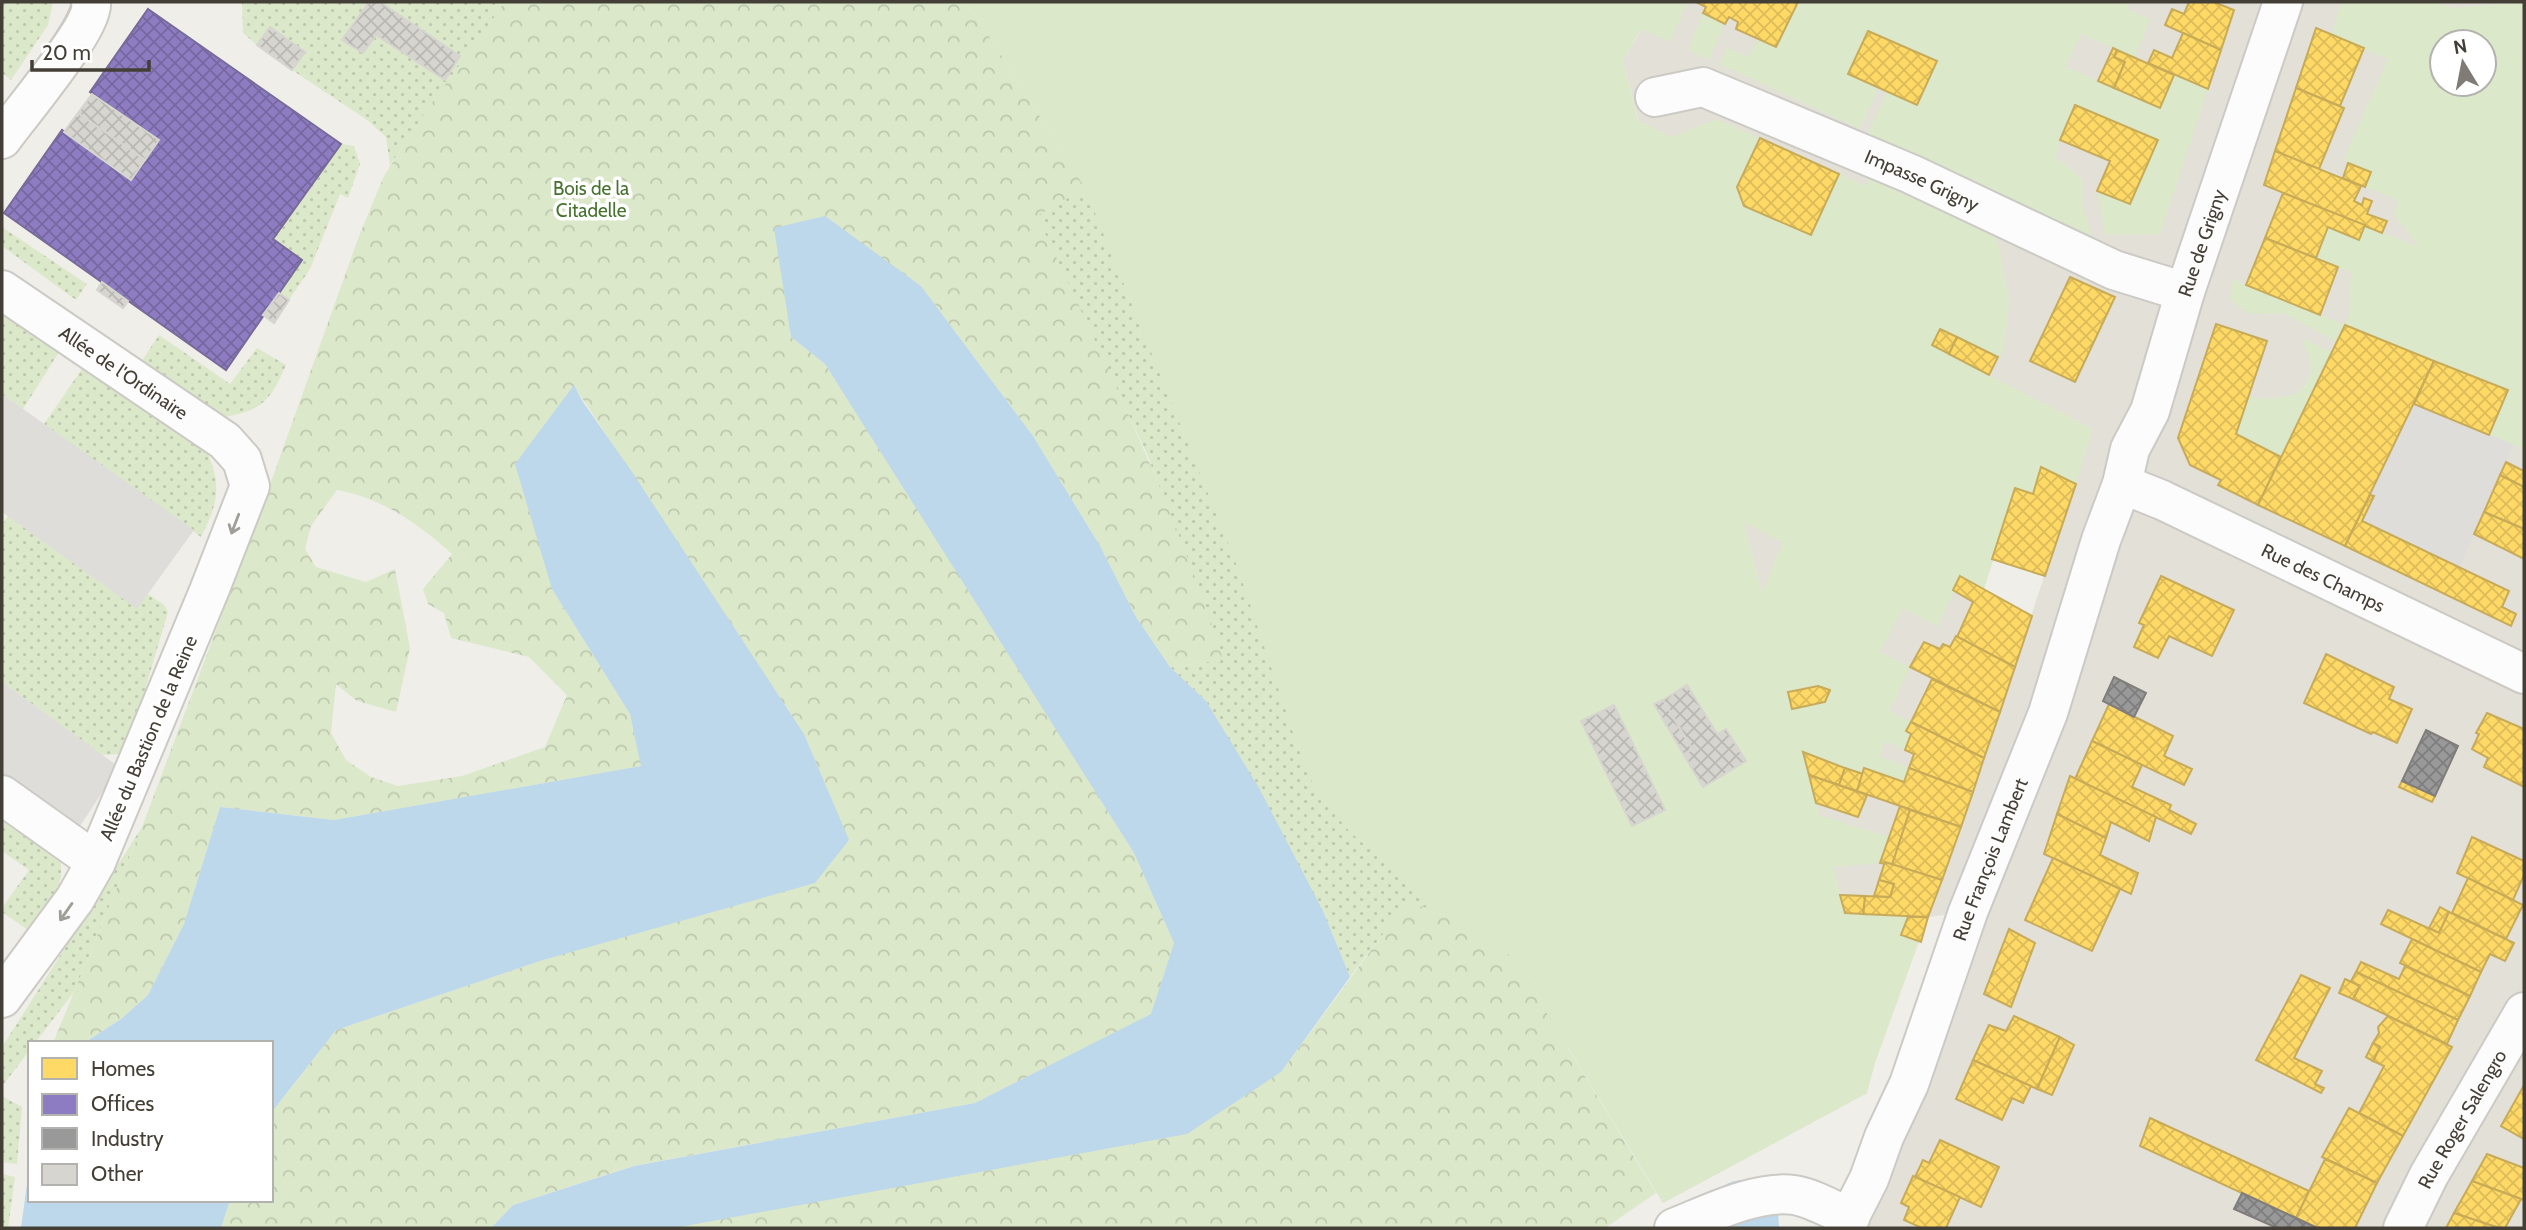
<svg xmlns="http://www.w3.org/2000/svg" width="2526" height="1230" font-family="Cabin,sans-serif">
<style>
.residential{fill:#e3e0d7;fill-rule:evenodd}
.grass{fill:url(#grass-dots)}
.forest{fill:url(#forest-crowns);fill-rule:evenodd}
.garden{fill:#dce8ca;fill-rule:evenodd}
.parking{fill:#deddd9}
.water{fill:#bcd8ea}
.homes{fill:url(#homes-cross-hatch);stroke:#c7ab58;stroke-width:2}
.offices{fill:url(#offices-cross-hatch);stroke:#786a99;stroke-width:2}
.industry{fill:url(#industry-cross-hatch);stroke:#807e7b;stroke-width:2}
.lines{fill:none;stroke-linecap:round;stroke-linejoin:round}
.river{stroke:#bcd8ea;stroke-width:70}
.building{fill:url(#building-cross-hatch);stroke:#d7d5cf;stroke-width:2}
.minor-casing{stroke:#cccac5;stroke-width:42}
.minor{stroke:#fdfcfc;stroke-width:38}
.oneway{stroke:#a09e99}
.labels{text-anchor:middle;stroke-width:7;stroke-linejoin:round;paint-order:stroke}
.street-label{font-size:19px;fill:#443f36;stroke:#fff}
.park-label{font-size:19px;fill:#46722d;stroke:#fff}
</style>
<defs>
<pattern id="grass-dots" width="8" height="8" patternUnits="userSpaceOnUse" patternTransform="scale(1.75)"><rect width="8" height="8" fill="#dce8ca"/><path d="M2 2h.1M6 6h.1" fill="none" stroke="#bec8ae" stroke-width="1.8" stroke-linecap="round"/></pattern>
<pattern id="forest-crowns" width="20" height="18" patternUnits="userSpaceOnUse" patternTransform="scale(1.75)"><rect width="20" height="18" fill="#dce8ca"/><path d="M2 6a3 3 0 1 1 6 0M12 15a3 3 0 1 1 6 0" fill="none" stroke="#bec8ae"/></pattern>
<pattern id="homes-cross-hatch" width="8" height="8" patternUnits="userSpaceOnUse" patternTransform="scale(1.75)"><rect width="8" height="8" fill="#ffd966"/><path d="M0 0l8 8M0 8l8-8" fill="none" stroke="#dcbb59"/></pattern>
<pattern id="offices-cross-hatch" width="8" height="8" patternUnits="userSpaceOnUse" patternTransform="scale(1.75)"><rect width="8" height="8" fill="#8e7cc3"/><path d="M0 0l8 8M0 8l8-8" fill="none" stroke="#76679f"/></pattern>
<pattern id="industry-cross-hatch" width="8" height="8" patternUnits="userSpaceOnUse" patternTransform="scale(1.75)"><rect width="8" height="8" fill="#999"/><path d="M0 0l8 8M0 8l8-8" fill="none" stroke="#7e7e7e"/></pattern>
<pattern id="building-cross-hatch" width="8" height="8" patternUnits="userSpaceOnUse" patternTransform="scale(1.75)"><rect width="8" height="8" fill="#d7d5d0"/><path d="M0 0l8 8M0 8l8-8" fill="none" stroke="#bab8b3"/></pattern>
</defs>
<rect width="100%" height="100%" fill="#efeee9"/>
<path class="residential" d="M1657,2H2524V1228H1844L1968,912L1928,917L1845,913L1723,443L2031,616L2093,429L1661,207L1623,61ZM2442,42H2484V84H2442Z"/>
<g class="grass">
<polygon points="2,2 53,2 48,25 11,80 2,73"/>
<polygon points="242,2 505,2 390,165 386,137 367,120 292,70 305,51 270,27 257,45 243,33"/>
<polygon points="341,144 354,146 360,164 348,198 340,194 310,269 289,300 279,293 302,260 273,239"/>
<polygon points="1065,157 1854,1072 1867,1093 1663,1203 1569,1048 1406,904 1350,977 1323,911 1206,701 1170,667 1222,660 1147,454 1036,216 1085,188"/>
<polygon points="2,227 87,284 76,300 2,246"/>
<polygon points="2,308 61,349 23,409 2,394"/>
<path d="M159,335L230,384L257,348L286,365C271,400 262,411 223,417L139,365Z"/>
<path d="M84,366L205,448C222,483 219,502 201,537L44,424Z"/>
<polygon points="8,516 137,608 148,594 164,605 168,612 138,713 121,754 102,755 2,682 2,525"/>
<polygon points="2,805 58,850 61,862 61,877 57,890 28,930 2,912 2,908 29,870 2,851"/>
<polygon points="142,827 74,992 35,1043 30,1043 30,1050 3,1085 2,1047"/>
<polygon points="2,1096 22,1107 17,1164 2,1162"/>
<polygon points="2,1174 15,1177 8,1228 2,1228"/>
</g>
<g class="forest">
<path d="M505,2H964L978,18L1085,188L1037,216C1105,362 1175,506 1223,660L1170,667L1136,617L1100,546L1033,436L921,286L875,254L786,296L791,337L825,364L948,556L1134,853L1174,943L1151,1015L975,1103L633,1166L513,1205L491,1228H221L230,1200H271V1113L336,1030L543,960L849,841L804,734L574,386L552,589L630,714L642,766L334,820L220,807L184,924L148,995L121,1019L84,1043H53L142,827L257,521L359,236L384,176L423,115ZM337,490C382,498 419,524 452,554L423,589L428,604L444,613L451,638L529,657L567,695L545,747L462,776L398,786L371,777L346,760L331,733L336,684L357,701L396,712L410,648L395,569L366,582L316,567L305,549L311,526Z"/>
<polygon points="1406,903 1462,916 1514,959 1656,1193 1605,1228 674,1228 1281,1072"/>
</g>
<g class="garden">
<path d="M964,2H1688L1670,42L1641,29L1623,61L1638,120L1672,137L1717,119L1760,138L1737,187L1744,206L1811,235L1839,174L1865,186L1870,179L1997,237L2010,300L2004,351L1998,357L1940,329L1932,345L2093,429L2076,484L2042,467L2033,494L2016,489L1984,589L1960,577L1938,627L1903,608L1880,652L1910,667L1890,711L1911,722L1906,731L1911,734L1905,750L1886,741L1880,756L1909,768L1904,782L1863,774L1804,753L1820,815L1889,837L1880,863L1834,867L1845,913L1928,917L1875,1063L1867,1093L1663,1203L1514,959L1462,916L1438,910L1349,831L1324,802L1306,771L1237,566L1085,188L978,18ZM1744,522L1782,542L1763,593H1762Z"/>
<polygon points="1798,2 2129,2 2127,9 2150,19 2135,58 2081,34 2066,67 2160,107 2174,75 2208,89 2160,234 2105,235 2097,191 2130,204 2158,140 2076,106 2060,140 2056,158 2069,167 2082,180 2084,190 2082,204 2092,236 1868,133 1887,91 1918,105 1936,61 1868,31 1848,74 1879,88 1860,129 1719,64 1727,47 1748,57 1758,39 1776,47"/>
<path d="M2341,2H2434L2454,8L2524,2V448L2489,435L2507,390L2345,325L2337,342L2285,314L2248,313L2233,303L2230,297L2232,279L2345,325C2355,309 2345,291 2352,273L2316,258L2328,227L2359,240L2365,225L2419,247L2394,215L2398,200L2365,187L2371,172L2343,160L2388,59L2332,35ZM2442,42H2484V84H2442Z"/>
<polygon points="1703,13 1725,24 1709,60 1688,50"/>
<path d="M2302,338L2331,352L2281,457L2236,434L2249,396C2276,402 2315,399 2309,360C2308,353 2304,345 2302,338Z"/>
</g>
<g class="parking">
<polygon points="2,394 194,530 137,609 2,512"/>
<polygon points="2414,404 2513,444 2460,567 2362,521 2373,497 2370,495"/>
<polygon points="2,682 119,767 76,832 2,779"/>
</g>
<g class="water">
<polygon points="825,216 921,286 1033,436 1100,546 1136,617 1170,667 1206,701 1259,788 1323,911 1350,977 1281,1072 1187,1134 674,1228 491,1228 513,1205 634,1166 975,1103 1151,1014 1174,943 1134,853 825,364 791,337 774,228"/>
<polygon points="574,385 583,402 632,472 804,734 849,840 815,883 543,960 336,1030 271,1113 271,1043 84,1043 121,1019 148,995 184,924 220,807 334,820 641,766 630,714 552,589 515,464"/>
<polygon points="30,1162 30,1200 230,1200 221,1228 21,1228"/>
</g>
<g class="homes">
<polygon points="1696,2 1798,2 1776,47 1736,29 1738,22 1729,17 1725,24 1703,13 1706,7"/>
<polygon points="2189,2 2214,2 2234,10 2221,50 2165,25 2172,9 2184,14"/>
<polygon points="2316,28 2364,48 2340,106 2296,88"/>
<polygon points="1868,31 1937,61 1917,105 1848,74"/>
<polygon points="2183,33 2221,50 2208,89 2148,63 2154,50 2172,58"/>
<polygon points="2113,48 2117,50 2114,57 2125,62 2114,88 2098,81"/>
<polygon points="2117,50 2174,75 2160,108 2114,88 2125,62 2114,57"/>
<polygon points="2296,88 2344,108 2319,169 2275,151"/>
<polygon points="2075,105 2158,140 2130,204 2097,191 2110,161 2060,140"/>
<polygon points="1760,138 1839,174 1811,235 1744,206 1737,187"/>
<polygon points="2275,151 2361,186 2354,201 2362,205 2364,198 2372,201 2367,214 2387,221 2382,233 2264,185"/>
<polygon points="2348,163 2371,172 2365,187 2343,178"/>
<polygon points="2283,193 2365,225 2359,240 2328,227 2316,258 2265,238"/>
<polygon points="2265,238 2338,267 2320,315 2246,285"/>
<polygon points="2070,277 2115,297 2075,382 2030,361"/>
<polygon points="2216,324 2267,341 2236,434 2281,457 2258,505 2218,485 2221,480 2190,465 2178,438"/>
<polygon points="2345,325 2434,361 2345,546 2258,505"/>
<polygon points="1940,329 1957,337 1949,354 1932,345"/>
<polygon points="1957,337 1998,357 1989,375 1949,354"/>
<polygon points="2434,361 2508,390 2489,435 2414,404"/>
<polygon points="2506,462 2524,471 2524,487 2500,475"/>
<polygon points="2041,467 2076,484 2045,576 1992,559 2015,488 2033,494"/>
<polygon points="2500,475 2524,487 2524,529 2484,512"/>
<polygon points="2370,495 2374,496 2362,521 2509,591 2502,607 2516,614 2511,626 2345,546"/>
<polygon points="2484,512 2524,529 2524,559 2474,534"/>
<polygon points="1960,576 2032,616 2015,667 1957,637 1973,602 1953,590"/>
<polygon points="2161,576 2234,610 2212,656 2169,636 2158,658 2134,647 2144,625 2139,623"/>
<polygon points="1956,636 2015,667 2000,712 1910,667 1924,642 1940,649 1943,644 1950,647"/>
<polygon points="2326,654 2394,687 2389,699 2412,709 2397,743 2373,732 2371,734 2304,703"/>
<polygon points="1932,679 2000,712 1984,758 1911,722"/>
<polygon points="1818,686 1830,690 1825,702 1792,709 1788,692"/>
<polygon points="2109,704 2173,736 2164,756 2192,769 2184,785 2092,741"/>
<polygon points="2487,713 2524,729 2524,787 2484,767 2488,758 2472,749 2479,734 2476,733"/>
<polygon points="1911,722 1984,758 1973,792 1909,768 1914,754 1905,750 1911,734 1906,731"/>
<polygon points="2092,741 2142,765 2132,787 2171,805 2169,810 2196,824 2191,834 2075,779"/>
<polygon points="1803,752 1845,768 1839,785 1809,775"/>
<polygon points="1845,768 1863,774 1857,791 1839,785"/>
<polygon points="1864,768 1904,782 1909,768 1973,792 1961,827 1857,791"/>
<polygon points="1809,775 1867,795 1858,817 1816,803"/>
<polygon points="2070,776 2156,817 2149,841 2111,822 2106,838 2057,814"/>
<polygon points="2402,781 2435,796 2432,802 2399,787"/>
<polygon points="1900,806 1910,810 1892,865 1880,863"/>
<polygon points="1910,810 1961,827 1942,880 1892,865"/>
<polygon points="2057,814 2106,838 2100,855 2138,873 2131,894 2044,854"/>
<polygon points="2472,837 2524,861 2524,875 2513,900 2457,873"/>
<polygon points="2053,858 2120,889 2092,951 2025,920"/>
<polygon points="1885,862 1942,880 1928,917 1863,914 1865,896 1890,897 1894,884 1879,880"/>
<polygon points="2468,878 2523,905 2506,939 2452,913"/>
<polygon points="1879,880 1894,884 1890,897 1874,896"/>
<polygon points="1840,895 1865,896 1863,914 1845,913"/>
<polygon points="2440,907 2449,912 2439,933 2429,928"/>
<polygon points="2388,910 2439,933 2449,912 2514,943 2505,961 2490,954 2481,972 2381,924"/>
<polygon points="1908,917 1928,917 1921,942 1901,935"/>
<polygon points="2009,929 2035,943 2011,1007 1984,994"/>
<polygon points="2412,939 2481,972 2470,996 2400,963"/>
<polygon points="2361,962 2399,979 2405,966 2470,996 2458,1020 2356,972"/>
<polygon points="2356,972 2458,1020 2447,1044 2353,999 2360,986 2351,981"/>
<polygon points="2301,975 2330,988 2294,1058 2322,1071 2315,1084 2324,1088 2321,1093 2256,1060"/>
<polygon points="2345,979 2360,986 2353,999 2339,993"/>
<polygon points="2014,1016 2060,1037 2037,1089 1973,1060 1989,1025 2006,1031"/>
<polygon points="2388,1016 2452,1047 2403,1136 2359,1113 2384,1066 2373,1061 2380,1047 2373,1043 2379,1033 2378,1027"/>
<polygon points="2060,1037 2074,1045 2052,1095 2037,1089"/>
<polygon points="2373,1043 2380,1047 2373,1061 2366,1057"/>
<polygon points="1973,1060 2031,1086 2023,1103 2012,1098 2002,1120 1956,1099"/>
<polygon points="2524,1085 2524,1139 2501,1126"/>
<polygon points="2349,1108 2403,1136 2377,1183 2322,1157"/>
<polygon points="2150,1118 2309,1191 2296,1218 2140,1146"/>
<polygon points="1940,1140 1999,1167 1981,1207 1915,1177 1923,1160 1929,1163"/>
<polygon points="2487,1154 2524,1168 2524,1200 2472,1181"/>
<polygon points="2325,1159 2377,1183 2355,1228 2318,1228 2296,1218"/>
<polygon points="1913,1176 1960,1197 1946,1228 1922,1228 1904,1220 1909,1207 1901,1203"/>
<polygon points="2472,1181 2521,1199 2505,1228 2499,1228 2454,1213"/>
<polygon points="2454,1213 2499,1228 2446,1228"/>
</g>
<polygon class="offices" points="148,9 341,144 273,239 302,260 226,370 4,213 62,130 131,180 159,140 90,92"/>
<g class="industry">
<polygon points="2114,677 2146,693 2134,717 2103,701"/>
<polygon points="2426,730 2458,746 2435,796 2402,781"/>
<polygon points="2242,1193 2296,1218 2317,1228 2277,1228 2234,1209"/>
</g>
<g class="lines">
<polyline class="river" points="1743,1215 1744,1228"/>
</g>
<g class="building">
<polygon points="369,2 380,2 460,56 445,80 376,35 363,53 342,40"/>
<polygon points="270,27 305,52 292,70 257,45"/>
<polygon points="92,94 159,140 145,160 78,113"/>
<polygon points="78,113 145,160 131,180 64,132"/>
<polygon points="102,282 128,301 123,308 97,290"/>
<polygon points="279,293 289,300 274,323 263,315"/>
<polygon points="1687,685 1717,734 1726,729 1746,761 1703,787 1684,755 1692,749 1663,700"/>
<polygon points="1663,700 1692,749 1684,755 1654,704"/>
<polygon points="1614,705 1665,810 1632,826 1581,721"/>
</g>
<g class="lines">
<defs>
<g id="minor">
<path id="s1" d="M1655,97L1703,87L1911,174L2114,270L2185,292"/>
<path d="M2,139C19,115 95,26 91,2"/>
<path id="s2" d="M2,290L225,441L242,460L250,486L209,591L96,862L75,899L2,998"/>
<path id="s3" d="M2122,484L2162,500L2524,674"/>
<polyline points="2,795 96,862"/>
<path d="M1674,1228C1709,1214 1756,1190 1794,1195C1813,1198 1833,1210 1850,1218"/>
<path id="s4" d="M1844,1228L1869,1179L1884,1137L1909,1084L1968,912L2048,713L2101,540L2122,484L2130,449L2150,411L2185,292L2283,2"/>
<path id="s5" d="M2403,1228L2429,1175L2524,1012"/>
</g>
</defs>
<use href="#minor" class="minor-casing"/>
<use href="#minor" class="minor"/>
</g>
<defs><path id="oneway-shaft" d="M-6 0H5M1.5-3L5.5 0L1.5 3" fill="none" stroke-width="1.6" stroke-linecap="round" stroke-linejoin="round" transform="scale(1.75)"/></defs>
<g class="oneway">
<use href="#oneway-shaft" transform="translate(235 524) rotate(111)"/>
<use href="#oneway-shaft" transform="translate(66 912) rotate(125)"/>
</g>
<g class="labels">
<g class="street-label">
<text dy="7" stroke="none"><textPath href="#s1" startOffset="287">Impasse Grigny</textPath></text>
<text dy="7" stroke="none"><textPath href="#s4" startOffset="1050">Rue de Grigny</textPath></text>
<text dy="7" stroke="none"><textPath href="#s2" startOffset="147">Allée de l'Ordinaire</textPath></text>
<text dy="7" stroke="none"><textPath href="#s3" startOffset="222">Rue des Champs</textPath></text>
<text transform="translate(148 738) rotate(-67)" y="7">Allée du Bastion de la Reine</text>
<text dy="7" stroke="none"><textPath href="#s4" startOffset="397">Rue François Lambert</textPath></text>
<text dy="7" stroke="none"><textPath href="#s5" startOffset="124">Rue Roger Salengro</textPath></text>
</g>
<g class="park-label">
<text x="591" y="195">Bois de la<tspan x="591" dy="22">Citadelle</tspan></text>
</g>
</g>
<rect width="2526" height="1230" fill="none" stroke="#443f36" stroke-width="7"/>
<rect x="28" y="1041" width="245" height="161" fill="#ffffff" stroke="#b4b2af" stroke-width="2"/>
<rect x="42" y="1058" width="35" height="21" fill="#ffd966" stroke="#b4b2af" stroke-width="2"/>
<text x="91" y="1076" font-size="21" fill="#443f36">Homes</text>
<rect x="42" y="1094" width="35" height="21" fill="#8e7cc3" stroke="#b4b2af" stroke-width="2"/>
<text x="91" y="1111" font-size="21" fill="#443f36">Offices</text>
<rect x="42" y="1128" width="35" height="21" fill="#999999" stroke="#b4b2af" stroke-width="2"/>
<text x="91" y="1146" font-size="21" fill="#443f36">Industry</text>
<rect x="42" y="1164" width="35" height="21" fill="#d7d5d0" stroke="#b4b2af" stroke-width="2"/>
<text x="91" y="1181" font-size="21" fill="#443f36">Other</text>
<g transform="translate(2463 63) rotate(350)"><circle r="33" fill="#ffffff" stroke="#b4b2af" stroke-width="2"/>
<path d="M0-5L12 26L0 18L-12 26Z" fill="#807c75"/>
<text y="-10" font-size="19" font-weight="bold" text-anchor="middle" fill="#443f36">N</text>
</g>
<path d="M32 60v10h117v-10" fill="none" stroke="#443f36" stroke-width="3.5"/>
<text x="42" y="60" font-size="21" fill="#443f36" stroke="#ffffff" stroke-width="5" paint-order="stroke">20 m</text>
</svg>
